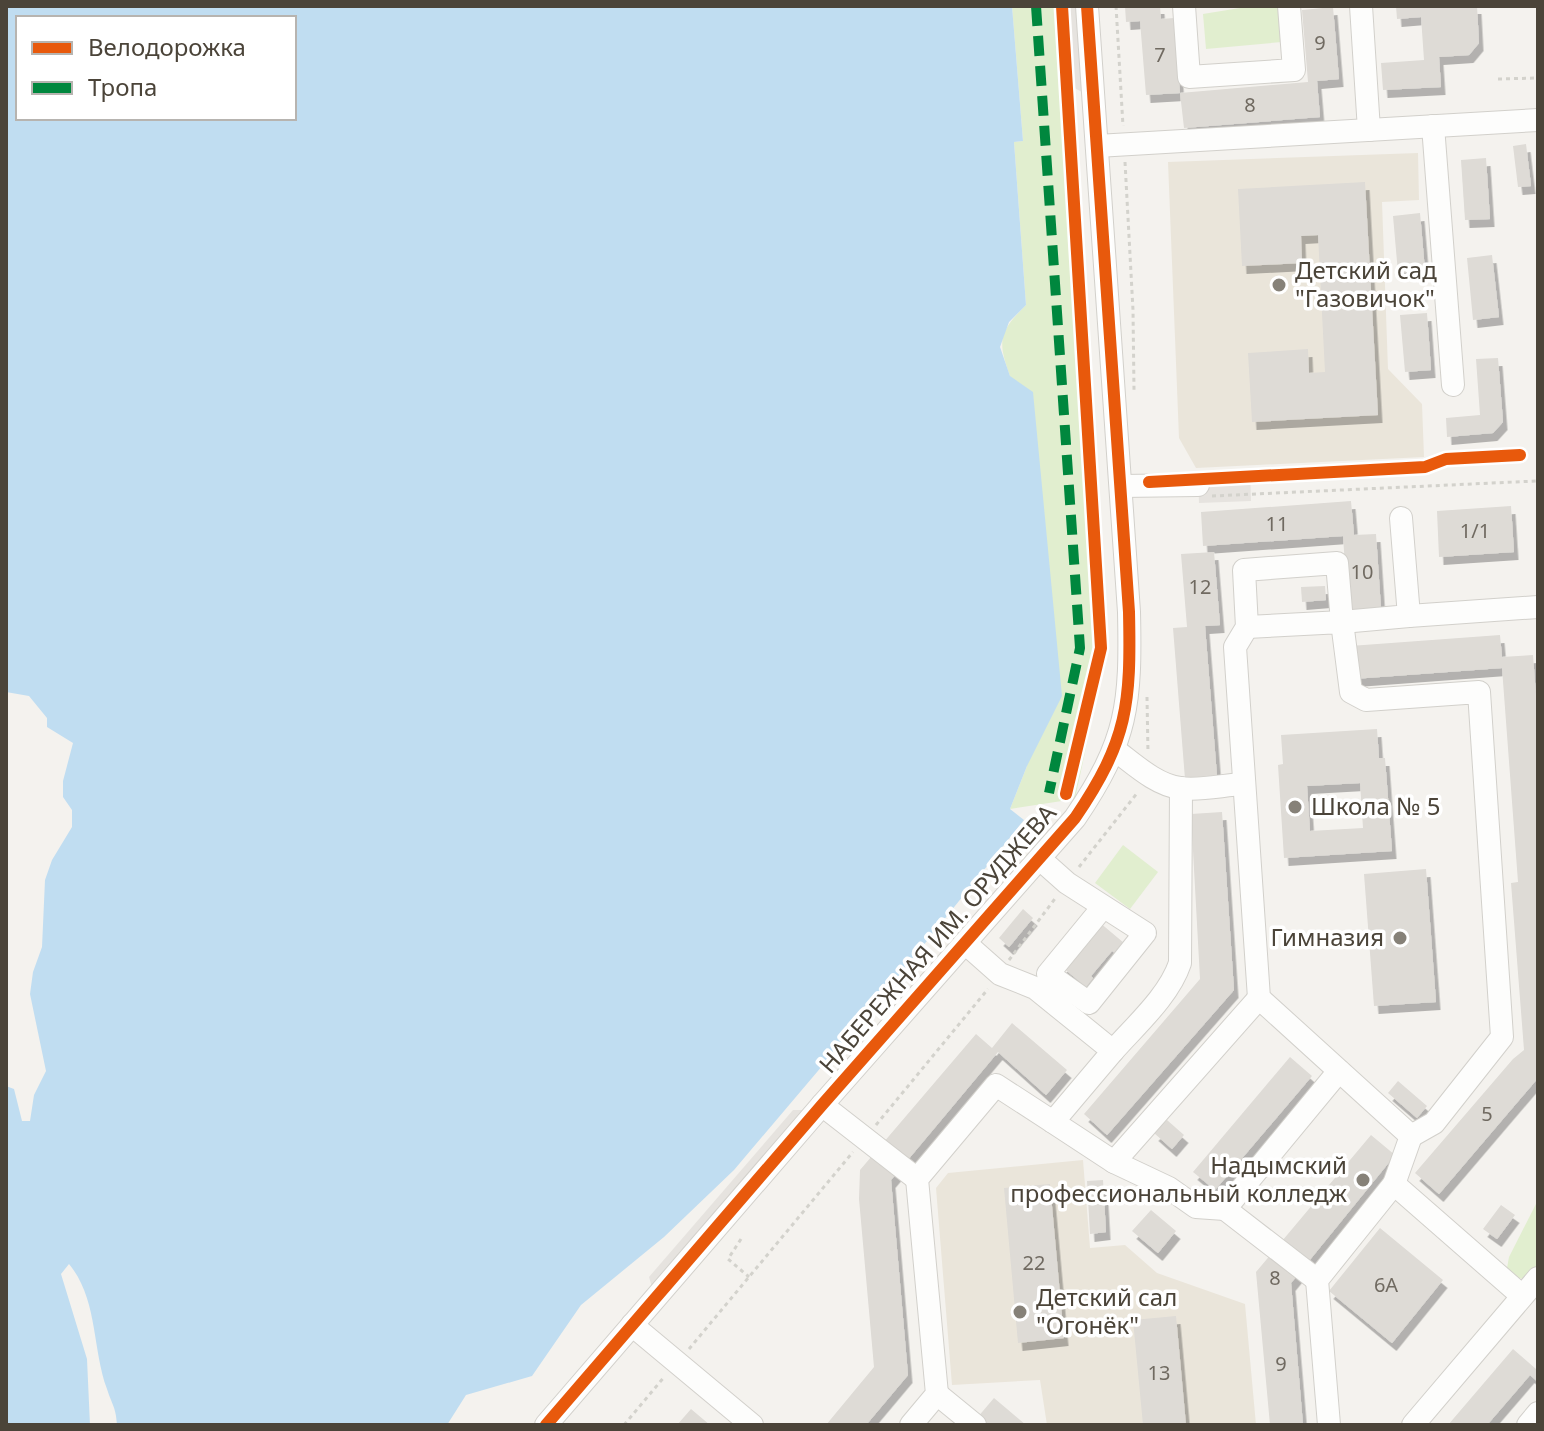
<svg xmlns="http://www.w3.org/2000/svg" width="1544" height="1431" font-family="'Noto Sans',sans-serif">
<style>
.education{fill:#eae5da}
.green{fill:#e1eecf}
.parking{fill:#e6e3df}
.water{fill:#c0ddf1;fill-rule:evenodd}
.building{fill:#dedbd6;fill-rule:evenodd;filter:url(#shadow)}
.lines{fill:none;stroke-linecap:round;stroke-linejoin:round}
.minor-casing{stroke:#d2d0cb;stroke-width:24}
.path{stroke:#d3d2cc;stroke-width:3;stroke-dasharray:4 4;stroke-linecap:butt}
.minor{stroke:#fdfdfc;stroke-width:22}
.quiet{stroke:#00873e;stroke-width:10;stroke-dasharray:20 10;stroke-linecap:butt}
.cycleway-casing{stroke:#fff;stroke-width:17}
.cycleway{stroke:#e8590c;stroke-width:12}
.poi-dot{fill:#868178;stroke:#fff;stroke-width:3}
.labels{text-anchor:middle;stroke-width:7;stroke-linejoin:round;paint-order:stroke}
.number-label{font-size:20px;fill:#706a61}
.poi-label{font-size:24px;fill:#4b4439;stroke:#fff;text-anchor:start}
.street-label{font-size:24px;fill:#4b4439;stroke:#fff}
</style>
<defs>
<filter id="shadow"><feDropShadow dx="4.5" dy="8" stdDeviation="0" flood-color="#0004"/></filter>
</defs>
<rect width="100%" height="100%" fill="#f4f2ee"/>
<g class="education">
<polygon points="1418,153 1419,200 1382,202 1388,369 1422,404 1424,457 1196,468 1179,438 1168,162"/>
<polygon points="1083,1160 1090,1248 1125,1245 1157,1273 1245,1304 1256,1425 1047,1425 1040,1380 952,1385 936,1188 948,1173"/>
</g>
<g class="green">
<path d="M1012,6H1055L1108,645L1075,799L1010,809L1027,766L1010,376C997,340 999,332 1026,305L1014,142L1023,141Z"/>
<polygon points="1252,6 1280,6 1282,42 1206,49 1203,14"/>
<polygon points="1123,845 1158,872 1130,909 1095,883"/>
<polygon points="1538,1200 1538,1268 1528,1280 1514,1277 1507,1268 1509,1257"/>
</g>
<g class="parking">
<polygon points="1064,6 1087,6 1093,98 1069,85"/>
<polygon points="1250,470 1251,501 1199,503 1198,473"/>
<polygon points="793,1110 818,1110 655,1298 649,1277"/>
</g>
<path class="water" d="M6,6H1012L1023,141L1014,142L1026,305L1009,322L1000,347L1010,376L1033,392L1062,696L1027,766L1010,809L1024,820L906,967L734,1170L664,1237L581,1305L532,1376L466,1395L447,1425H117C116,1407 112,1405 107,1389C92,1348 98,1299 69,1264L61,1274L87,1359L90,1425H6V1086L14,1089L22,1121H30L34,1095L46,1071L30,994L33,972L42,947L45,880L52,860L72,827V810L63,797V781L73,743L47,727V718L29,696L6,692ZM18,18H294V118H18Z"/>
<g class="building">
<polygon points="1125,6 1160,6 1161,19 1174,18 1180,93 1146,95 1140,21 1126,22"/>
<polygon points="1396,6 1477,6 1479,43 1469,55 1439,57 1441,87 1383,90 1381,63 1424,60 1421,17 1397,19"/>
<polygon points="1333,7 1339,79 1317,81 1320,117 1184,128 1180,93 1308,82 1302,10"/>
<polygon points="1526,144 1531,186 1518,187 1513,146"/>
<polygon points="1486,158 1490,219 1465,220 1461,160"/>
<polygon points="1365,182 1378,415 1252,422 1248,353 1308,349 1309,373 1325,372 1318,235 1301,236 1302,263 1242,266 1238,189"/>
<polygon points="1420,213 1425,271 1398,273 1393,216"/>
<polygon points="1492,255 1499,317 1473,320 1467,258"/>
<polygon points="1427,313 1431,370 1405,372 1400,315"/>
<polygon points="1498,358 1503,422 1493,433 1447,437 1446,418 1480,415 1476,359"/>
<polygon points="1351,501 1354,535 1376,534 1381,609 1348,611 1343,536 1203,546 1201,512"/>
<polygon points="1511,506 1514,552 1439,557 1437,511"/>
<polygon points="1214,552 1220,625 1205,626 1217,776 1185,779 1173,628 1187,627 1181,554"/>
<polygon points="1325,586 1326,600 1302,602 1301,587"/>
<polygon points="1500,635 1502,657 1533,655 1538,723 1538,1078 1439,1194 1415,1173 1513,1059 1524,1050 1511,883 1518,882 1502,668 1353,679 1350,646"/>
<path d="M1377,729L1379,758H1385L1392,851L1284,858L1278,765L1283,764L1281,735ZM1360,783L1363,828L1310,831L1307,786Z"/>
<polygon points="1222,812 1234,990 1107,1135 1084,1114 1200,979 1191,814"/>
<polygon points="1426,869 1436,1002 1374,1006 1364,874"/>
<polygon points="1023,909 1033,918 1009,947 999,938"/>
<polygon points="1099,922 1124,943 1115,953 1112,951 1091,976 1093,978 1086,987 1061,966"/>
<polygon points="1012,1023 1067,1070 1046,1095 998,1052 891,1180 908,1375 866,1425 826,1425 874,1367 859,1199 860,1170 976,1034 992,1048"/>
<polygon points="1290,1057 1312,1076 1215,1190 1193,1172"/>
<polygon points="1398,1081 1427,1106 1417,1118 1388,1093"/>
<polygon points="1167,1120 1184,1135 1172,1149 1154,1133"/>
<polygon points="1371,1135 1395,1155 1291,1283 1303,1425 1270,1425 1256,1272"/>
<polygon points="1103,1180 1106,1232 1090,1234 1087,1181"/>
<polygon points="1050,1184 1064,1338 1018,1343 1004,1188"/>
<polygon points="1501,1205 1515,1215 1497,1239 1483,1229"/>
<polygon points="1151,1210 1176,1231 1158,1253 1132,1231"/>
<polygon points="1380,1228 1443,1280 1392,1343 1329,1291"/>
<polygon points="1176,1316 1186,1425 1143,1425 1133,1320"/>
<polygon points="1513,1349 1536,1369 1538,1367 1538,1382 1530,1375 1487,1425 1448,1425"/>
<polygon points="994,1398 1026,1425 985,1425 977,1418"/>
<polygon points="691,1409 710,1425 677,1425"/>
</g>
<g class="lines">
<defs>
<g id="minor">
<polyline points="1184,6 1189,77 1294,70 1289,6"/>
<polyline points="1361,6 1369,130"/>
<polyline points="1433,126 1453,385"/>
<polyline points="1097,146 1538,120"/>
<polyline points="1121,486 1198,485"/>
<polyline points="1401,518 1409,616 1342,622 1337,563 1244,570 1247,627 1235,647 1259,998 1411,1136 1394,1184 1521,1295"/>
<polyline points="1409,616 1538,607"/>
<polyline points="1247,627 1342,622 1351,692 1366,700 1479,692 1502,1037 1434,1123 1411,1136"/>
<path d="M1115,750C1134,764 1156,785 1180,788C1200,791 1223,785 1243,784"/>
<polyline points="1040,859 1067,883 1145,933 1089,1003 1048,974 1103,907"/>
<polyline points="965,943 1000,974 1035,988 1113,1051 1053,1122 1114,1162 1259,998"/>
<path d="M1113,1051C1136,1025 1169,996 1180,963L1181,788"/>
<polyline points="822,1105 917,1179"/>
<polyline points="1114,1162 1169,1188 1196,1207 1225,1209 1339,1071"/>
<polyline points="1225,1209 1317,1280"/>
<polyline points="632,1325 752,1425"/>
<polyline points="937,1394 975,1425"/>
<path d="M546,1425L822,1105L1075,818C1128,740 1131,704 1129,612L1087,6"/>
<polyline points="911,1425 937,1394 917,1179 996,1085 1053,1122"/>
<polyline points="1329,1425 1317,1280 1394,1184"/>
<polyline points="1413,1425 1538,1278"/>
<polyline points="1528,1425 1538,1413"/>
</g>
</defs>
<use href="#minor" class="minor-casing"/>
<g class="path">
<polyline points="1116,6 1123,126"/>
<polyline points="1498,79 1538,78"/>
<polyline points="1125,162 1133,310 1134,390"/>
<polyline points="1212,496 1536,481"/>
<polyline points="1147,697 1148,753"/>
<polyline points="1079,867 1138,792"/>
<polyline points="1009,960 1057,896"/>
<polyline points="876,1125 988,989"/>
<polyline points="741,1239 728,1259 749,1277"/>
<polyline points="689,1349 853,1152"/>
<polyline points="624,1425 665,1376"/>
</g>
<use href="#minor" class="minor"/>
<polyline class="quiet" points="1036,6 1080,648 1049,793"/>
<defs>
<g id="cycleway">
<polyline points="1062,6 1101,648 1066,794"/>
<polyline points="1149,482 1425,467 1446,459 1520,455"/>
<path d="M546,1425L822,1105L1075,818C1128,740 1131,704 1129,612L1087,6"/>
</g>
</defs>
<use href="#cycleway" class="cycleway-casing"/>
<use href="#cycleway" class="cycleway"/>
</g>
<g class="poi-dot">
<circle cx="1279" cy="285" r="8"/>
<circle cx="1295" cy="807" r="8"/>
<circle cx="1400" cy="938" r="8"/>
<circle cx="1363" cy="1180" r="8"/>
<circle cx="1020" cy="1312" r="8"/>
</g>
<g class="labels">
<g class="number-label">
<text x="1320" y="50">9</text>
<text x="1160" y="62">7</text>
<text x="1250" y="112">8</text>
<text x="1277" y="531">11</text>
<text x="1475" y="538">1/1</text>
<text x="1362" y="579">10</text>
<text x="1200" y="594">12</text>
<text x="1487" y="1121">5</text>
<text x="1034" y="1270">22</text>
<text x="1275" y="1285">8</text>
<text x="1386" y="1292">6А</text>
<text x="1281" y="1371">9</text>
<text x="1159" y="1380">13</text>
</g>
<g class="poi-label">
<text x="1295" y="279">Детский сад<tspan x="1295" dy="28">"Газовичок"</tspan></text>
<text x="1311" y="815">Школа № 5</text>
<text x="1384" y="946" text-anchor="end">Гимназия</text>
<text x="1347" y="1174" text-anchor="end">Надымский<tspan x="1347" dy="28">профессиональный колледж</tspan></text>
<text x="1036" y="1306">Детский сал<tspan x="1036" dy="28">"Огонёк"</tspan></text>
</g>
<g class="street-label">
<text transform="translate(938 939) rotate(-49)" y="8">НАБЕРЕЖНАЯ ИМ. ОРУДЖЕВА</text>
</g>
</g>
<rect width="1544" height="1431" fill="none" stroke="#4b4439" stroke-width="16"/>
<rect x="16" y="16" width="280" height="104" fill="#ffffff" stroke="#b7b4b0" stroke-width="2"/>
<rect x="32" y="42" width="40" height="12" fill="#e8590c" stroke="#b7b4b0" stroke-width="2"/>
<text x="88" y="56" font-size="24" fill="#4b4439">Велодорожка</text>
<rect x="32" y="82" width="40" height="12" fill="#00873e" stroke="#b7b4b0" stroke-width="2"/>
<text x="88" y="96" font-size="24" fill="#4b4439">Тропа</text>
</svg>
